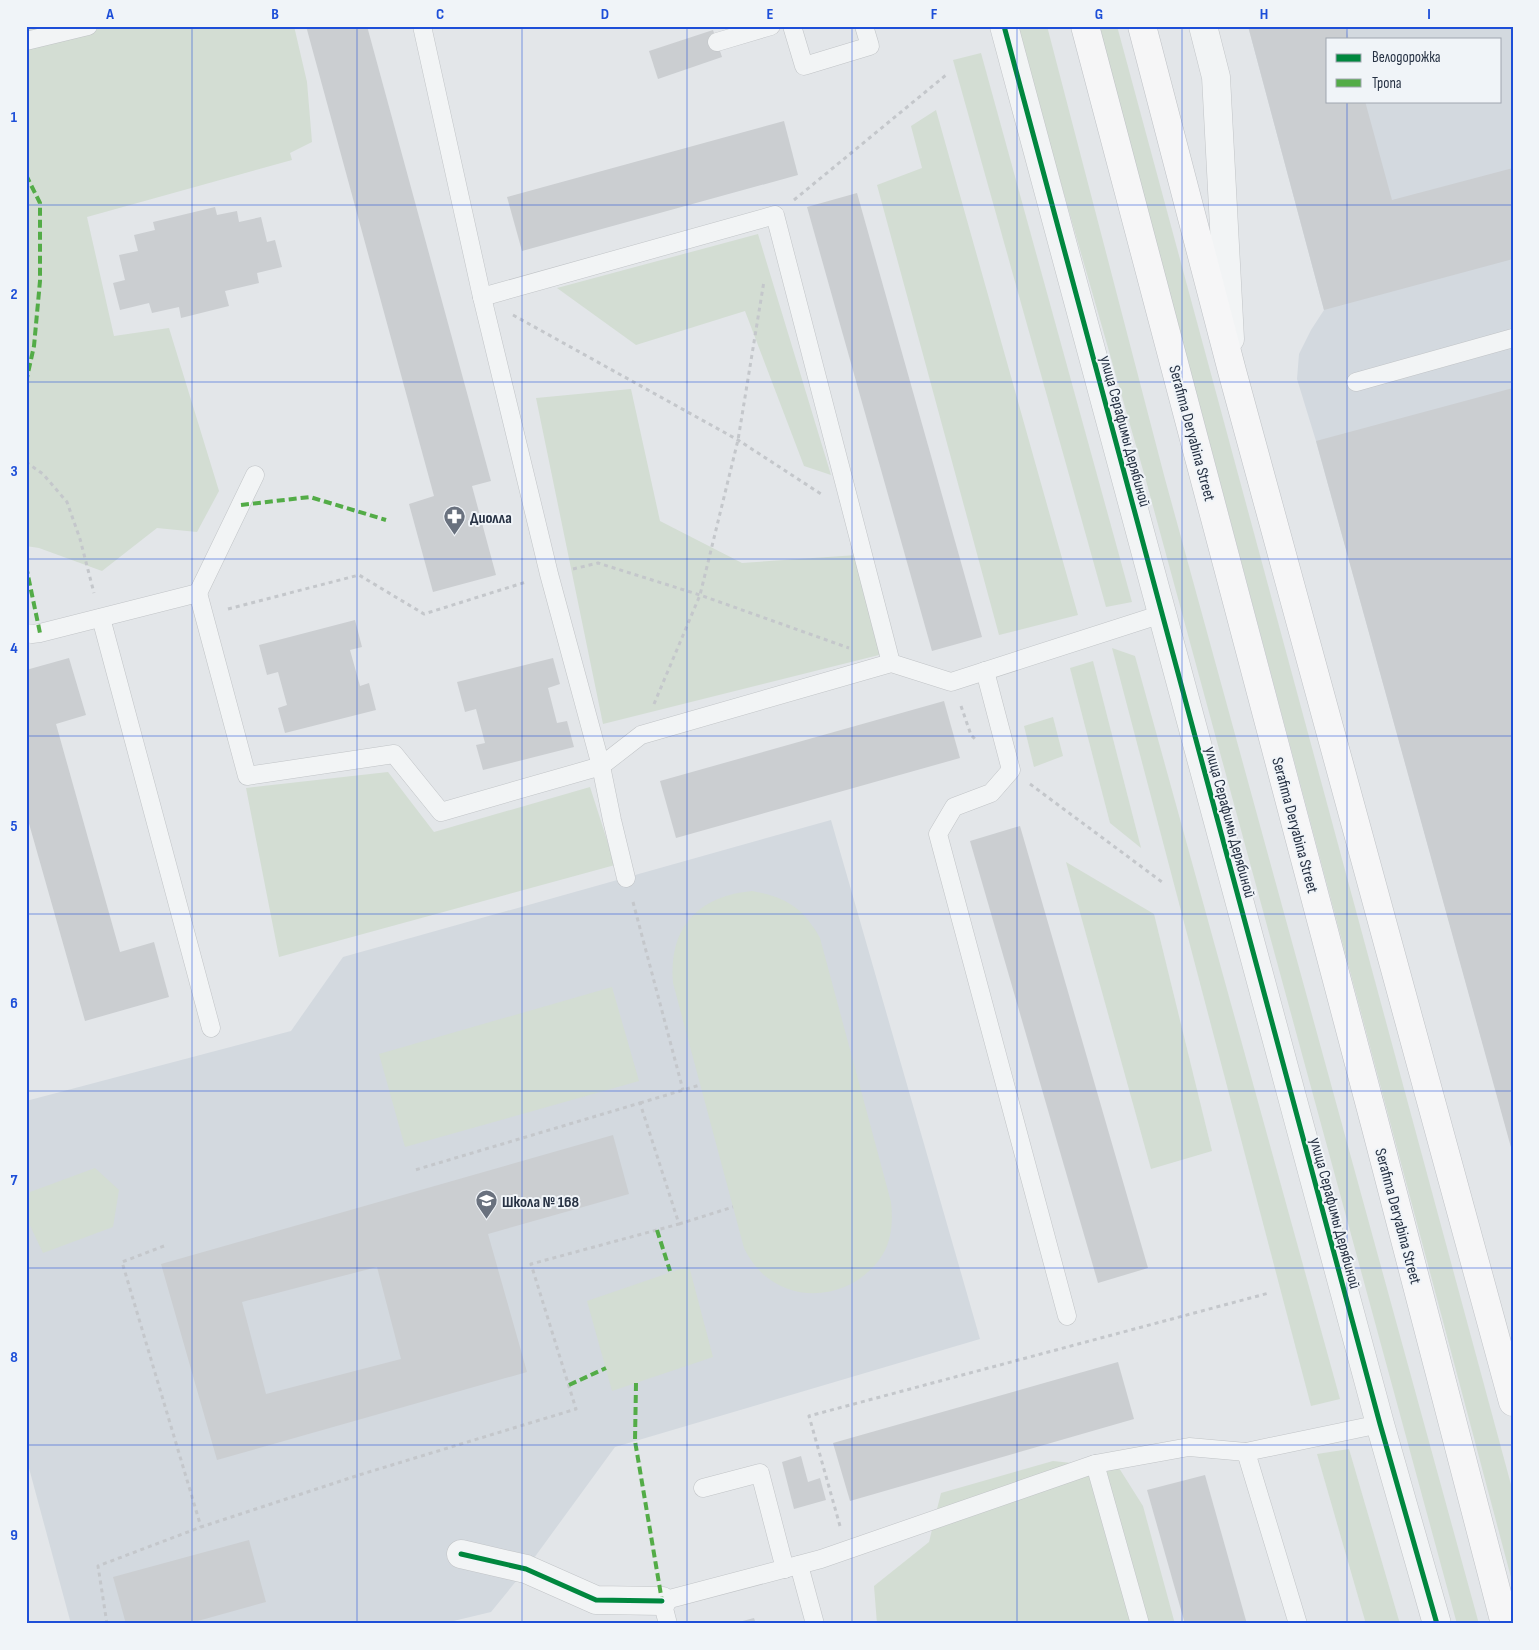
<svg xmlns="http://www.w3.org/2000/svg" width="1539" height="1650" font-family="'Sofia Sans Condensed',sans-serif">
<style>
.built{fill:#d3d9df;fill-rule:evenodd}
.green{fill:#d3ddd3}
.building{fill:#cbced1;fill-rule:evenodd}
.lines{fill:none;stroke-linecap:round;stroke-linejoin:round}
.lane-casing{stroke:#c1c4c7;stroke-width:19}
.street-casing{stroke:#c1c4c7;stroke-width:29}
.primary-casing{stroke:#bfc2c6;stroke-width:29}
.path{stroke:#c4c7cb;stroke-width:3;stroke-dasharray:4 4;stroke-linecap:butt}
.lane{stroke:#f2f4f5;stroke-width:18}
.street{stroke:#f2f4f5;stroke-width:28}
.primary{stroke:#f6f6f7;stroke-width:28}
.quiet{stroke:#53ac47;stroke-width:4;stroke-dasharray:8 4;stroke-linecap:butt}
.cycleway-casing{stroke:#f0f4f8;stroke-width:8}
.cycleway{stroke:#00873e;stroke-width:5}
.grid{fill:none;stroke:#1d4ed8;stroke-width:1;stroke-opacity:0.55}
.labels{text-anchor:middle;stroke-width:4;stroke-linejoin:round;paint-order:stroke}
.street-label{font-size:16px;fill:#273244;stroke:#f0f4f8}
.poi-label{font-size:16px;font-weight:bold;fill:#273244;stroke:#f0f4f8;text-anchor:start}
.neatline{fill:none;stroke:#1d4ed8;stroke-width:2}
.grid-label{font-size:16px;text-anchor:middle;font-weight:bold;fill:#1d4ed8}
</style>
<rect width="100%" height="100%" fill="#e3e6e9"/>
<g class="built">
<path d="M1248,26H1513V1153L1316,441L1297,379L1299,354L1311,330L1324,310ZM1328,39H1500V101H1328Z"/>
<polygon points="831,820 980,1339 615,1447 526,1569 491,1612 441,1624 71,1624 26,1457 26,1101 291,1031 343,957"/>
</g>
<g class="green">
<polygon points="26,26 294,26 307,82 312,142 290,153 292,160 87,217 114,336 169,328 219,491 197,532 157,528 102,571 39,548 26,546"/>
<polygon points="1016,26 1047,26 1165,479 1479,1624 1457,1624 1145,477"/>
<polygon points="1099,26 1117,26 1513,1492 1513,1585"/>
<polygon points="981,53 1132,602 1106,607 953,60"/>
<polygon points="936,110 1078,615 999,635 877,185 922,168 911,126"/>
<polygon points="758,234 831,475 804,466 745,311 636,345 557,288"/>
<polygon points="631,389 660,521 742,563 857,555 883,654 603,724 536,398"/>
<polygon points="1112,648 1135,656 1340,1399 1311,1406"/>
<polygon points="1093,661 1141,848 1110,823 1070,668"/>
<polygon points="1053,717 1063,756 1034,767 1024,726"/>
<polygon points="388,772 434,832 590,787 615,865 279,957 246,788"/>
<polygon points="1066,862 1154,914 1212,1151 1151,1169"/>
<path d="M752,891C786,897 803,908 820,938L891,1202C893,1220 892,1238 883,1254C858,1295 801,1307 764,1275C755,1267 749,1258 744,1248L673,983C668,928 698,896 752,891Z"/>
<polygon points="612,987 639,1081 405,1147 379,1054"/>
<polygon points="95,1168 119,1190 113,1227 43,1253 26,1217 30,1192"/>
<polygon points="689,1266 713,1357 612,1391 587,1301"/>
<polygon points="1349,1449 1400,1624 1366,1624 1317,1454"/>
<polygon points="1053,1461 1119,1468 1143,1506 1175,1624 877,1624 874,1586 929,1542 941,1493"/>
</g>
<g class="building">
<polygon points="306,26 367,26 491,481 472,486 496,575 433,592 409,504 434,496"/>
<polygon points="1248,26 1345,26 1349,39 1328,39 1328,101 1365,101 1392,200 1513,168 1513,259 1324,310"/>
<polygon points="713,30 722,57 658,79 649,51"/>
<polygon points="784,121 798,175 522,251 507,197"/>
<polygon points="857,193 982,637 932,651 807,207"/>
<polygon points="215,207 217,215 237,211 239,222 261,217 267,242 275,240 282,267 257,273 259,283 225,291 229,306 181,318 179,307 152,313 149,303 120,310 113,283 125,280 119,255 138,251 134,235 155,230 153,222"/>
<polygon points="1513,388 1513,1151 1512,1151 1316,441"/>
<polygon points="355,620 362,647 350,650 360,686 369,683 376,710 285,733 278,708 287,705 278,672 267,675 259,645"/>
<polygon points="69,658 86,715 56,724 120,952 154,942 169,997 85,1021 26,813 26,670"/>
<polygon points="553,658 560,684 548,688 557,723 567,721 574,747 483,770 476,745 485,743 476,709 465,712 457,682"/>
<polygon points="944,701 960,758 676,838 660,781"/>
<polygon points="1020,826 1148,1268 1098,1283 970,841"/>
<path d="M613,1135L629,1194L488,1234L527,1372L217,1460L161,1264ZM377,1267L401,1359L266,1394L242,1302Z"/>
<polygon points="1118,1362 1134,1419 850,1501 833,1443"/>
<polygon points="801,1456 808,1482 820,1478 826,1500 794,1509 782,1462"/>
<polygon points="1205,1475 1247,1624 1185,1624 1147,1490"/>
<polygon points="249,1540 266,1602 187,1624 126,1624 113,1577"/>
<polygon points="754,1618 756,1624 735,1624 735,1623"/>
</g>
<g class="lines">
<defs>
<g id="lane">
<polyline points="422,26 482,297 549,574 601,766 641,735 891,663 951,682 1162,614"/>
<polyline points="792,26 804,66 870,46 864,26"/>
<polyline points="26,41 88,26"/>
<polyline points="717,42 771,26"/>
<polyline points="482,297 775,215 891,663"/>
<polyline points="1356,382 1513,338"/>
<polyline points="198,593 255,475"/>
<polyline points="101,618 211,1028"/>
<polyline points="26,633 32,634 40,633 198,593 247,776 394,754 441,812 601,766 612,820 626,878"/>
<polyline points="985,671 1011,770 991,793 954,807 938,834 1067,1316"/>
<polyline points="1246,1452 1298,1624"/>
<polyline points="1095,1464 1189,1447 1246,1452 1380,1424"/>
<polyline points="703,1488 760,1473 785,1569"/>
<polyline points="799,1565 815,1624"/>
<polyline points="668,1624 662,1601 821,1559 1095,1464 1140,1624"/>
</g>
<g id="street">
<polyline points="1004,26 1380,1424 1437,1624"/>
<polyline points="1203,26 1216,77 1230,339"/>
<polyline points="461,1554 526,1569 596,1600 662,1601"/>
</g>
<g id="primary">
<polyline points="1085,26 1376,1128 1505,1624"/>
<polyline points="1142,26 1232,371 1513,1402"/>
</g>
</defs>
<use href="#lane" class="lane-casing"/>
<use href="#street" class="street-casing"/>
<use href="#primary" class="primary-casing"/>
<g class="path">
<polyline points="794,200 946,75"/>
<polyline points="513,315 738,440 821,494"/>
<polyline points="26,462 43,474 67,502 80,539 94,593"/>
<polyline points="573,569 598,563 700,595 849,648"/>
<polyline points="228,609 359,575 424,614 526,582"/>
<polyline points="654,704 700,595 738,440 764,281"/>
<polyline points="961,706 971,735 975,739"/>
<polyline points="1030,784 1162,882"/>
<polyline points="633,902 683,1090"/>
<polyline points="640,1103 700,1085"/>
<polyline points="679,1224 733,1207"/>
<polyline points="164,1246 122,1262 201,1527"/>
<polyline points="840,1526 809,1416 1269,1293"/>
<polyline points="107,1624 98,1566 201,1527 359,1475 576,1409 531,1264 679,1224 640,1103 415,1170"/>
</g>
<use href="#lane" class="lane"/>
<use href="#street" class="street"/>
<use href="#primary" class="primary"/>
<g class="quiet">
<polyline points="26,175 40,203 40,281 34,346 26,382"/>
<polyline points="241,505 310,497 386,520"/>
<polyline points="26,566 40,633"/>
<polyline points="657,1230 670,1271"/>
<polyline points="636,1383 635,1441 662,1601"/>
<polyline points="569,1385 606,1368"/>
</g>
<defs>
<g id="cycleway">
<polyline points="1004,26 1380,1424 1437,1624"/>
<polyline points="461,1554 526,1569 596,1600 662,1601"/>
</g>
</defs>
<use href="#cycleway" class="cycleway-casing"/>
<use href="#cycleway" class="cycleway"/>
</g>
<path class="grid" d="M192,26V1624M357,26V1624M522,26V1624M687,26V1624M852,26V1624M1017,26V1624M1182,26V1624M1347,26V39M1347,101V1624M26,205H1513M26,382H1513M26,559H1513M26,736H1513M26,914H1513M26,1091H1513M26,1268H1513M26,1445H1513"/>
<defs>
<symbol id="pharmacy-pin" viewBox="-11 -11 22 30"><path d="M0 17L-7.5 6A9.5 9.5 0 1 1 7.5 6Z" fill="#69717e" stroke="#f0f4f8"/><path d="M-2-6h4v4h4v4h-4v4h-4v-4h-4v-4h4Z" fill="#fff"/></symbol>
<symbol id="school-pin" viewBox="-11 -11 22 30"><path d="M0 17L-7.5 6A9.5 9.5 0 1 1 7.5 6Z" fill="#69717e" stroke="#f0f4f8"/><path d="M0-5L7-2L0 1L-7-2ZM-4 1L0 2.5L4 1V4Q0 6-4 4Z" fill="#fff"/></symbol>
</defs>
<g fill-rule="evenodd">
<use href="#pharmacy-pin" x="442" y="504" width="25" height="34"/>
<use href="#school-pin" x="474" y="1188" width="25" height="34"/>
</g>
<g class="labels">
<g class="street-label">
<text transform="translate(1126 431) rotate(75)" y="6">улица Серафимы Дерябиной</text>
<text transform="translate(1193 433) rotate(75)" y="6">Serafima Deryabina Street</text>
<text transform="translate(1231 822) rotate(75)" y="6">улица Серафимы Дерябиной</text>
<text transform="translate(1296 825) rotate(75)" y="6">Serafima Deryabina Street</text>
<text transform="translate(1336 1213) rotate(75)" y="6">улица Серафимы Дерябиной</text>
<text transform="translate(1399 1216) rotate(75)" y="6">Serafima Deryabina Street</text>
</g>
<g class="poi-label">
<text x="470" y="523">Диолла</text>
<text x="502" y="1207">Школа № 168</text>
</g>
</g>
<rect width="1539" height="1650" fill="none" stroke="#f0f4f8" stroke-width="55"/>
<rect x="1326" y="38" width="175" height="65" fill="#f0f4f8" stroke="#a0a6b0"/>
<rect x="1336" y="54" width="25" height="8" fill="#00873e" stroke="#a0a6b0"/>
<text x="1372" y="62" font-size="15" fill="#273244">Велодорожка</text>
<rect x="1336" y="79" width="25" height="8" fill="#53ac47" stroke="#a0a6b0"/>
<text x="1372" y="88" font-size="15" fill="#273244">Тропа</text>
<rect x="28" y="28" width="1484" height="1594" class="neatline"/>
<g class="grid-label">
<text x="110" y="19">A</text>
<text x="275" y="19">B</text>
<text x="440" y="19">C</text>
<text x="605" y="19">D</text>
<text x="770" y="19">E</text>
<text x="934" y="19">F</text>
<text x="1099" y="19">G</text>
<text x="1264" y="19">H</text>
<text x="1429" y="19">I</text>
<text x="14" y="122">1</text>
<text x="14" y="299">2</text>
<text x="14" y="476">3</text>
<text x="14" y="653">4</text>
<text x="14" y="831">5</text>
<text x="14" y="1008">6</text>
<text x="14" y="1185">7</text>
<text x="14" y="1362">8</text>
<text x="14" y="1540">9</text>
</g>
</svg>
